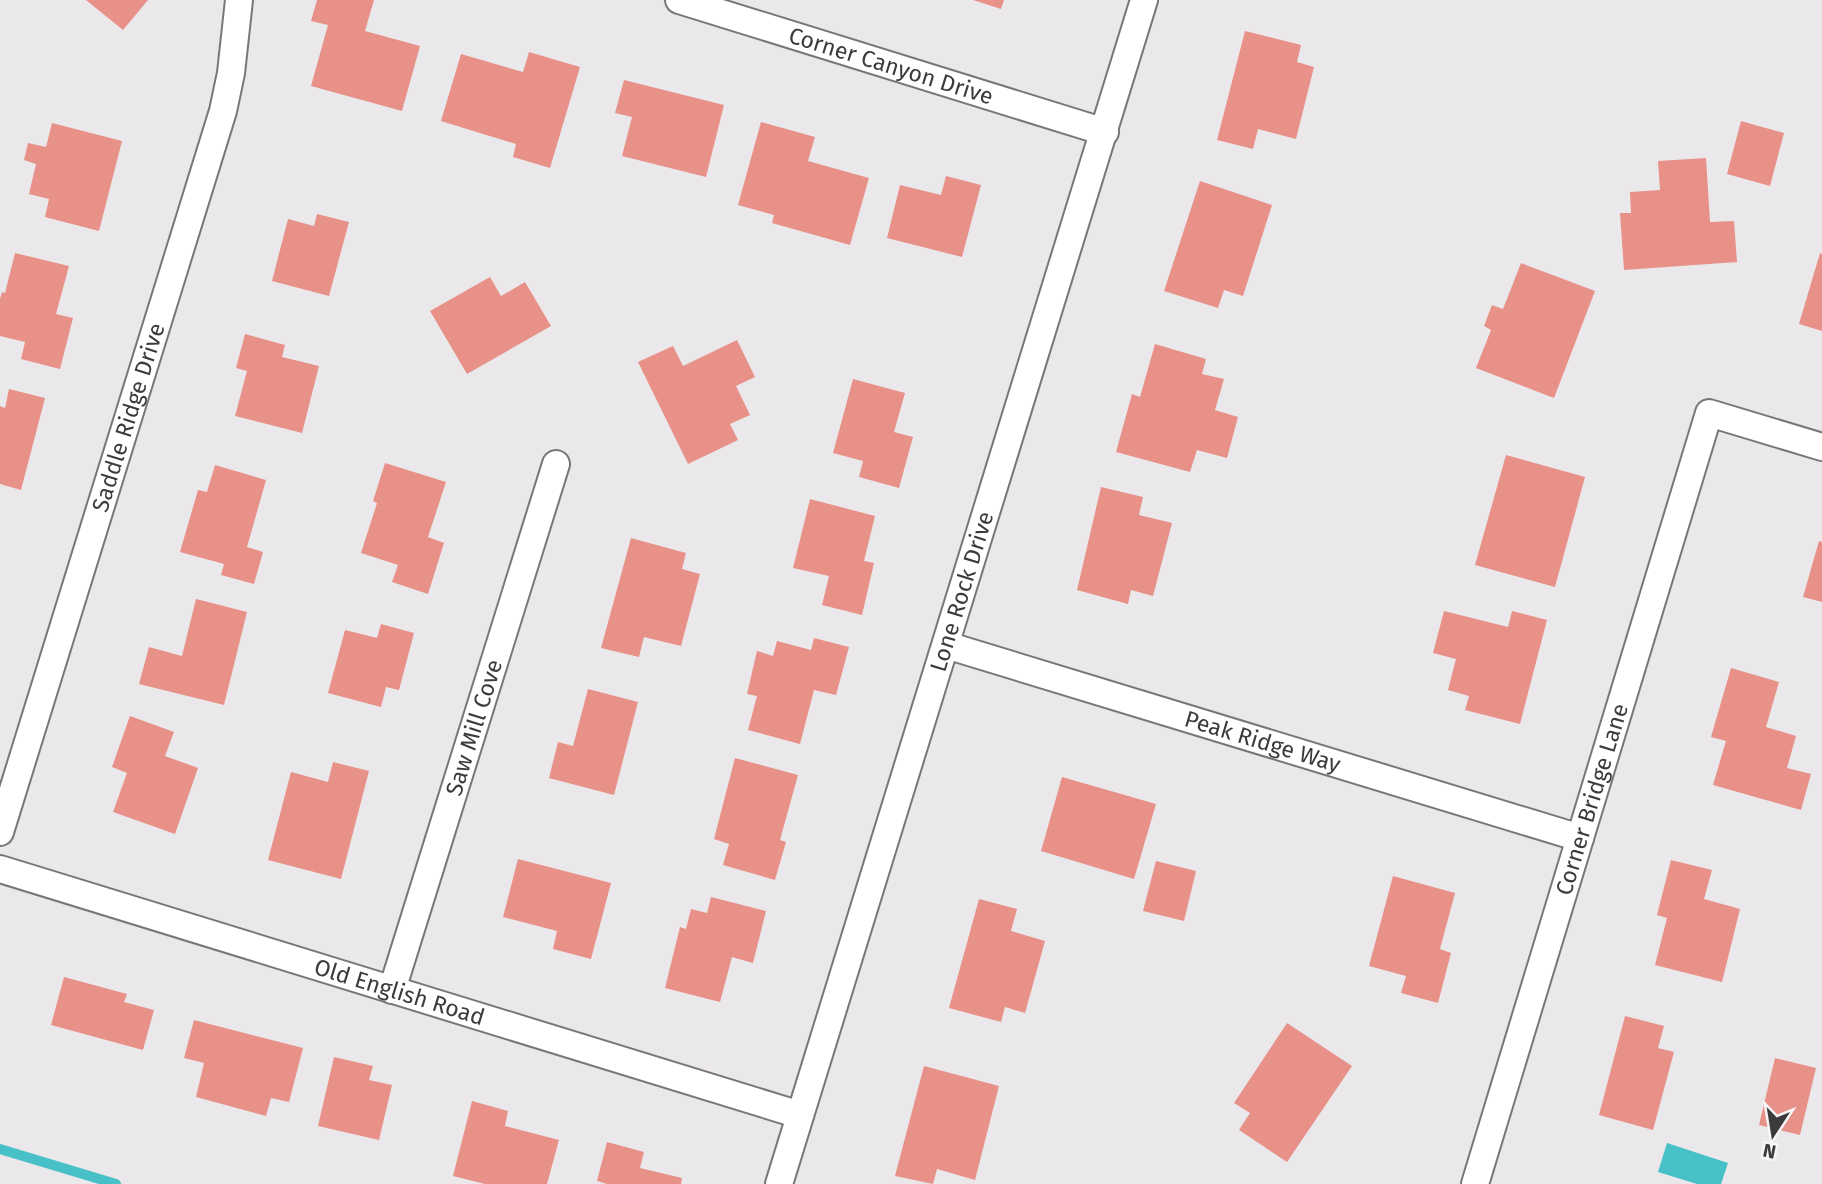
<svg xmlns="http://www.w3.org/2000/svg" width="1822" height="1184" font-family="'Fira Sans',sans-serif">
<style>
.water{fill:#47c0c8}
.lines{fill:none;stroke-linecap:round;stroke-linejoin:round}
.stream{stroke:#47c0c8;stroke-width:10}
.building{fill:#e79189}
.minor-casing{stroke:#797679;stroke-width:30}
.minor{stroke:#fff;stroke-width:26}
.labels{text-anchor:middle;stroke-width:5;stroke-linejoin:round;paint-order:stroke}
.street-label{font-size:23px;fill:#3c3b3c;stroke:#f8f5f8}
</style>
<rect width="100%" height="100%" fill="#ebe8eb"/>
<polygon class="water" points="1667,1143 1728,1163 1721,1184 1697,1184 1658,1172"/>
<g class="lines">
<polyline class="stream" points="0,1149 116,1184"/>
</g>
<g class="building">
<polygon points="86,0 148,0 123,30"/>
<polygon points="317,0 374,0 365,31 420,46 402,111 311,86 328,25 311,21"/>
<polygon points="973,0 1004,0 1001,9"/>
<polygon points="1245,31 1301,45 1297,62 1314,67 1296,139 1258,129 1253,149 1217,140"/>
<polygon points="529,52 580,67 550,168 513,157 516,144 441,121 461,54 523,72"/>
<polygon points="624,80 724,105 706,177 622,156 632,117 615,113"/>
<polygon points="1741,121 1784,133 1770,186 1727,174"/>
<polygon points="761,122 815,137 808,161 869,178 850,245 772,223 774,215 738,205"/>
<polygon points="52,123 122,141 99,231 45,217 49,199 29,194 36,164 24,160 28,143 46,147"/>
<polygon points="1706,158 1710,222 1734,221 1737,262 1624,270 1620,213 1631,213 1630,192 1660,190 1658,161"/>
<polygon points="946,176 981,185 962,257 887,238 900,185 941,195"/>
<polygon points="1200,181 1272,205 1243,296 1224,290 1218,308 1164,291"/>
<polygon points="317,214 349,222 329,296 272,281 288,219 314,226"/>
<polygon points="15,253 69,266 56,314 73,318 60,369 21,359 25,342 0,336 0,299 2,292 5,293"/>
<polygon points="1820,253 1822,254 1822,331 1799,324"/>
<polygon points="1521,263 1595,291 1554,398 1476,368 1491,330 1484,326 1492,305 1503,309"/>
<polygon points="490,277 501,296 525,282 551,326 467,374 430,311"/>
<polygon points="245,334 285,345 282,357 319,366 302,433 235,416 247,371 236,368"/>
<polygon points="737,340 755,377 736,386 750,415 730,424 738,440 688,464 638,362 673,346 683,366"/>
<polygon points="1155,344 1206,359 1202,374 1224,379 1215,410 1238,417 1227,458 1197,450 1190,472 1116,452 1132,394 1140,397"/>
<polygon points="853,379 905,393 894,432 913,437 899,488 859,477 863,461 833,453"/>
<polygon points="9,389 45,398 21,490 0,484 0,406 5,408"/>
<polygon points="1506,455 1585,477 1555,587 1475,565"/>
<polygon points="385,463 446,482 428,537 444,543 428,594 392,582 398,565 361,553 377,503 373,501"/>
<polygon points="215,465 266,480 247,547 263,552 254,584 221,575 224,564 180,552 198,490 207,492"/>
<polygon points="1101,487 1143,497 1139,515 1172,523 1153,596 1131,590 1128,604 1077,590"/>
<polygon points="810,499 875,516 864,561 874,563 862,615 822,605 829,576 793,568"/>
<polygon points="631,538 686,553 682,569 700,574 681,646 644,637 639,657 601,648"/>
<polygon points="1819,541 1822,542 1822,602 1803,597"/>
<polygon points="196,599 247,612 224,705 139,684 149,647 182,656"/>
<polygon points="1444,611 1508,627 1512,611 1547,620 1520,724 1465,710 1469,696 1448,690 1456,659 1433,653"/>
<polygon points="381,624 414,633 399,690 386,687 381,707 328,693 345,630 377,638"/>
<polygon points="814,638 849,647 836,695 814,690 800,744 748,730 757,696 747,694 757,651 773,656 777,641 811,650"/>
<polygon points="1731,668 1779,682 1766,727 1796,736 1787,768 1811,774 1801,810 1713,785 1726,741 1711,737"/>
<polygon points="588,689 638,702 614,795 549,778 558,742 573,746"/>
<polygon points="130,716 174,732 165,756 198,768 175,834 113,812 127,773 112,767"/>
<polygon points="735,758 798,775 780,840 786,842 775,880 723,865 729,844 714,839"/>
<polygon points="333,762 369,771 341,879 268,860 291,772 328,782"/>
<polygon points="1062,777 1156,804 1134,879 1041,851"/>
<polygon points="518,859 611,883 591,959 553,949 557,931 503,917"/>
<polygon points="1671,860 1712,870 1704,899 1740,909 1722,982 1655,965 1667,918 1657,915"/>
<polygon points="1156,861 1196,871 1184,921 1143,911"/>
<polygon points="1393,876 1455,893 1440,949 1451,953 1438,1003 1401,993 1406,976 1369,966"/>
<polygon points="711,897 766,911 753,963 732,957 720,1002 665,988 680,927 686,929 691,909 707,913"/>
<polygon points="979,899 1017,909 1011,931 1045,941 1025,1013 1005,1007 1001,1022 949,1008"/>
<polygon points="64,977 127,994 124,1002 154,1010 143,1050 51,1025"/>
<polygon points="1625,1016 1664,1026 1658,1048 1674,1052 1653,1130 1599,1115"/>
<polygon points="194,1020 303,1048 289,1102 271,1098 266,1116 196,1097 204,1063 184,1058"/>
<polygon points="1287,1023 1352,1066 1287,1162 1239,1130 1250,1113 1234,1103"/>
<polygon points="334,1057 373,1066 369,1080 392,1085 379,1140 318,1126"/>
<polygon points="1775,1058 1816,1068 1800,1135 1759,1125"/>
<polygon points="924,1066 999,1086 975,1180 937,1169 933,1184 895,1176"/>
<polygon points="472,1101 508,1111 505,1126 559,1140 547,1184 485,1184 453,1176"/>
<polygon points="607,1142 644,1152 640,1168 682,1178 681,1184 607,1184 597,1181"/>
</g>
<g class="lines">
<defs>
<g id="minor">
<path id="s1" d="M679,0L1105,132"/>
<path id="s2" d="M946,645L1580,838"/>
<path id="s3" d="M0,832L223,111L231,73L239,0"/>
<path id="s4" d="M0,869L800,1115"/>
<path id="s5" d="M392,990L556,464"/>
<path id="s6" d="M779,1184L1144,0"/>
<path id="s7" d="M1475,1184L1709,413L1822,447"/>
</g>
</defs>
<use href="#minor" class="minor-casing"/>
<use href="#minor" class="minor"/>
</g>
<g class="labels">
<g class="street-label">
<text dy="8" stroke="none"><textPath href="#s1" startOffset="222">Corner Canyon Drive</textPath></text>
<text dy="8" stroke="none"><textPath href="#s3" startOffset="434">Saddle Ridge Drive</textPath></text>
<text dy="8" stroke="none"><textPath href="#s6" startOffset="620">Lone Rock Drive</textPath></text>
<text dy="8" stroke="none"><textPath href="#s5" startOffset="275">Saw Mill Cove</textPath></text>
<text dy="8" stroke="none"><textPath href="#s2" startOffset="331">Peak Ridge Way</textPath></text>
<text dy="8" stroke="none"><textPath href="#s7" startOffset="402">Corner Bridge Lane</textPath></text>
<text dy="8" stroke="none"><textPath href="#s4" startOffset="418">Old English Road</textPath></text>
</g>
</g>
<g transform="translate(1773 1135) rotate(192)" stroke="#f8f5f8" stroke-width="5" paint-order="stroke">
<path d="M0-5L12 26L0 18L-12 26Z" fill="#3c3b3c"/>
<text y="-10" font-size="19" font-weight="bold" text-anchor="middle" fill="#3c3b3c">N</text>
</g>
</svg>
